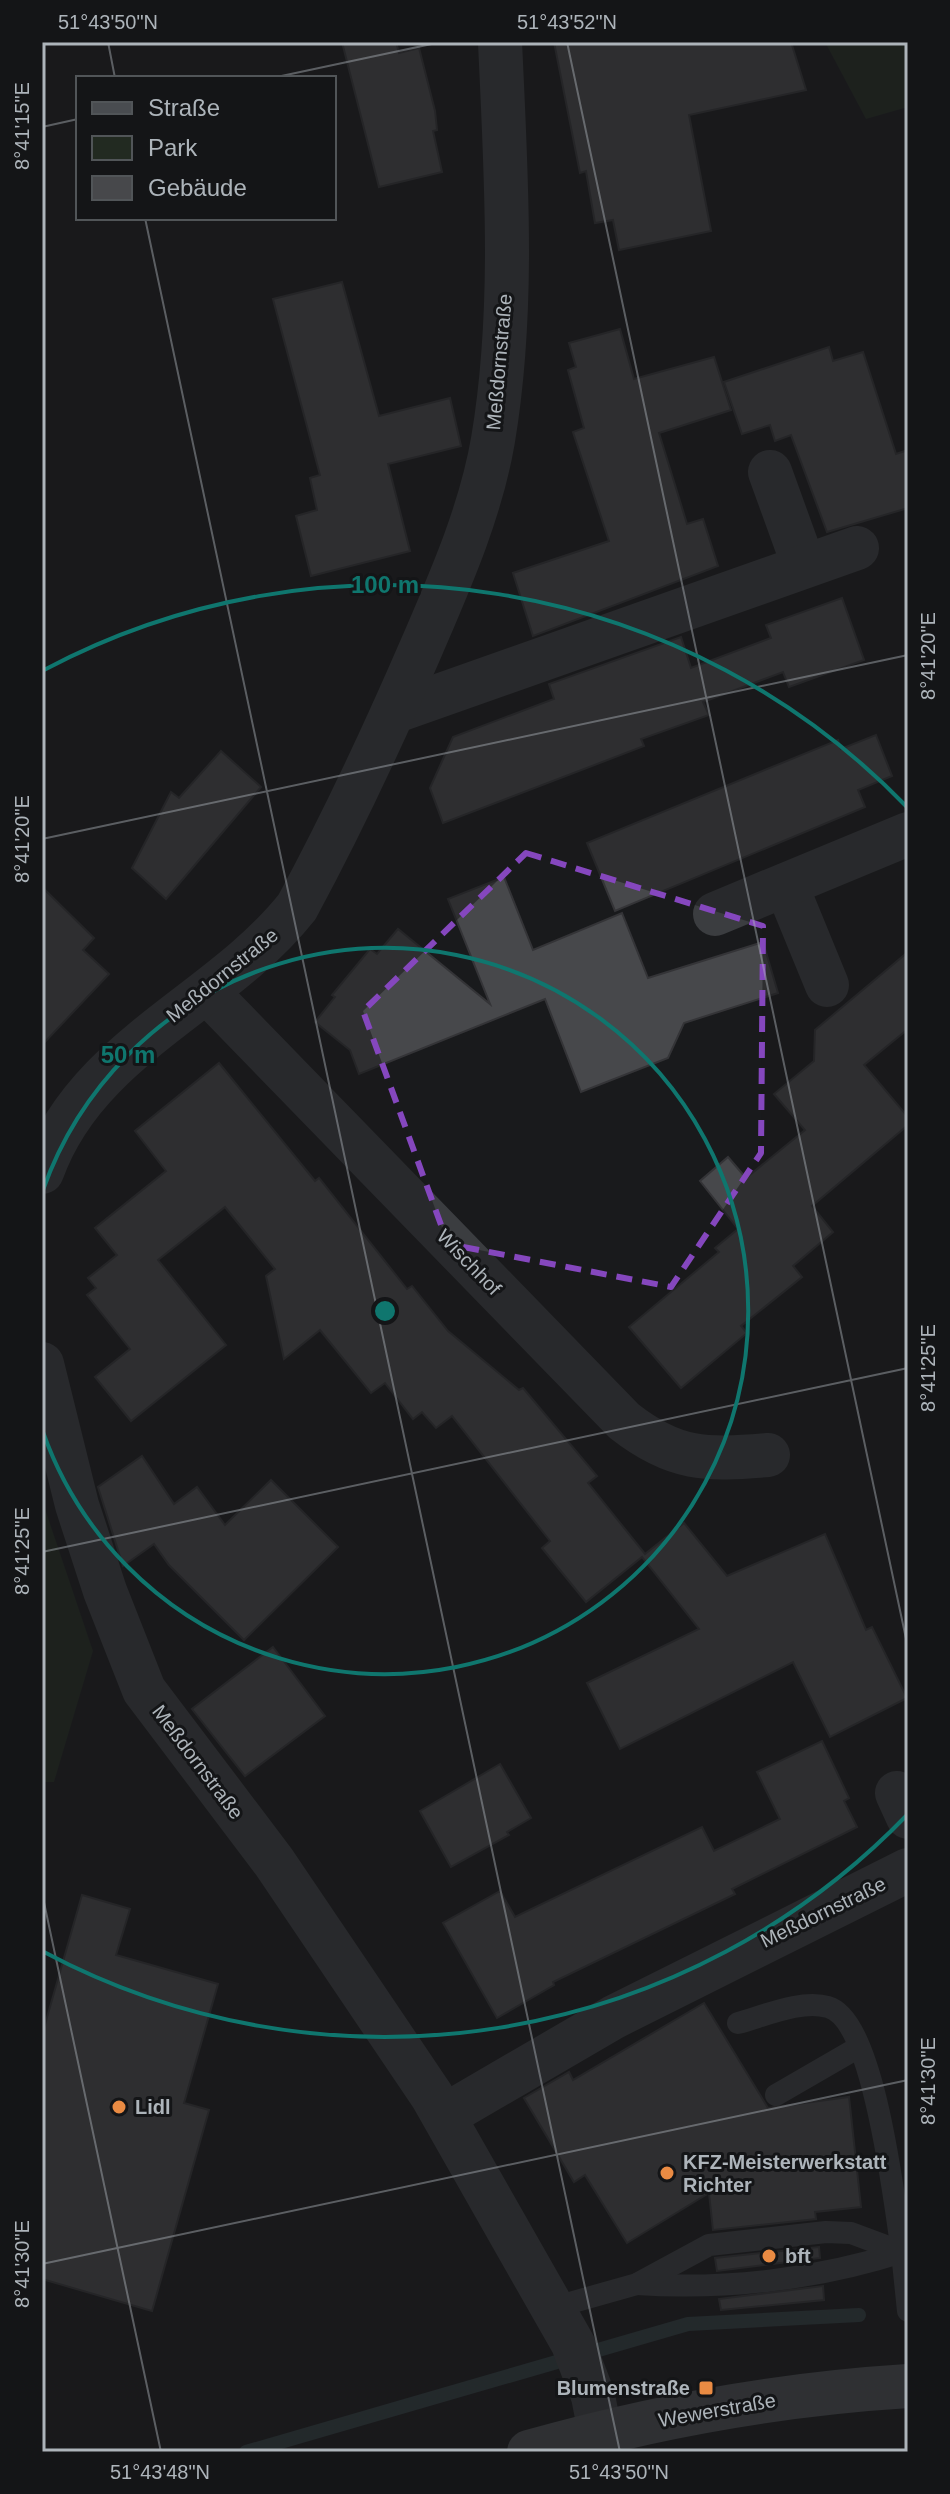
<svg xmlns="http://www.w3.org/2000/svg" width="950" height="2494" font-family="Arial,sans-serif">
<style>
.green{fill:#222a21}
.lines{fill:none;stroke-linecap:round;stroke-linejoin:round}
.stream{stroke:#303c3f;stroke-width:14}
.building{fill:#47484b;stroke:#343437;stroke-width:2}
.lane{stroke:#3b3d40;stroke-width:22}
.street{stroke:#3b3d40;stroke-width:44}
.secondary{stroke:#494c50;stroke-width:44}
.marked{fill:none;stroke:#8547be;stroke-width:6;stroke-dasharray:16 10;stroke-linejoin:round}
.ticks{fill:none;stroke:#adb4ba;stroke-width:2;stroke-opacity:0.45}
.ring{fill:none;stroke:#0f766e;stroke-width:4}
.poi-dot{fill:#ea8b43;stroke:#141517;stroke-width:3}
.labels{text-anchor:middle;stroke-width:6;stroke-linejoin:round;paint-order:stroke}
.street-label{font-size:20px;fill:#adb4ba;stroke:#141517}
.poi-label{font-size:20px;font-weight:bold;fill:#adb4ba;stroke:#141517;text-anchor:start}
.centre{fill:#0f766e;stroke:#141517;stroke-width:4}
.ring-label{font-size:24px;text-anchor:middle;font-weight:bold;fill:#0f766e;stroke:#141517;stroke-width:6;stroke-linejoin:round;paint-order:stroke}
.neatline{fill:none;stroke:#adb4ba;stroke-width:3}
.ticks-label{font-size:20px;text-anchor:middle;fill:#adb4ba}
</style>
<rect width="100%" height="100%" fill="#191a1c"/>
<g class="green">
<polygon points="825,42 908,42 908,107 866,119"/>
<polygon points="42,1500 93,1651 54,1782 42,1782"/>
</g>
<g class="lines">
<polyline class="stream" points="246,2452 688,2324 859,2315"/>
</g>
<g class="building">
<polygon points="342,42 396,42 399,53 419,48 435,111 437,130 433,131 442,172 379,187"/>
<polygon points="554,42 791,42 806,90 689,115 711,231 619,250 613,220 595,223 586,171 580,173"/>
<polygon points="342,282 379,416 450,398 461,446 388,464 410,551 311,576 296,516 317,510 310,478 320,475 273,299"/>
<polygon points="620,329 634,379 714,357 731,410 659,433 687,524 703,519 718,566 533,636 513,573 609,541 573,432 584,428 568,370 576,367 569,343"/>
<polygon points="829,347 833,361 863,352 896,454 908,450 908,508 827,532 791,435 775,441 770,425 742,434 724,382"/>
<polygon points="842,598 864,660 789,687 783,672 703,702 709,715 641,739 644,746 443,823 430,788 453,737 554,699 549,684 681,637 691,668 771,638 766,625"/>
<polygon points="876,735 892,776 858,790 865,807 615,911 587,843 838,740 841,749"/>
<polygon points="221,751 261,787 166,899 132,868 171,792 179,798"/>
<polygon points="504,877 533,950 622,913 648,978 763,942 778,993 684,1023 668,1058 581,1092 545,999 359,1074 350,1050 315,1022 335,997 332,995 370,949 377,954 398,929 490,1004 448,899"/>
<polygon points="42,887 94,938 83,950 109,974 42,1045"/>
<polygon points="908,952 908,1029 864,1065 908,1117 908,1125 812,1206 833,1232 793,1266 802,1277 741,1326 747,1333 681,1388 629,1327 719,1252 715,1248 738,1229 700,1181 728,1157 746,1178 805,1130 774,1094 814,1061 815,1030"/>
<polygon points="219,1063 315,1181 319,1178 407,1289 412,1286 448,1331 519,1390 523,1388 597,1476 588,1483 645,1554 684,1523 727,1576 825,1534 866,1630 872,1627 907,1698 830,1737 793,1662 620,1749 587,1683 699,1629 642,1557 586,1602 542,1548 550,1541 452,1416 436,1428 422,1412 413,1419 385,1383 371,1393 320,1330 284,1359 266,1276 275,1269 225,1207 158,1260 226,1345 131,1421 95,1377 130,1349 87,1295 96,1288 88,1278 117,1255 95,1228 166,1171 135,1131"/>
<polygon points="142,1456 174,1504 197,1487 225,1525 271,1480 338,1547 244,1640 169,1565 154,1544 123,1566 98,1487"/>
<polygon points="273,1647 325,1716 245,1776 192,1709"/>
<polygon points="822,1741 849,1798 844,1801 857,1827 732,1889 735,1894 553,1982 554,1985 497,2018 443,1923 500,1891 515,1917 702,1827 714,1851 780,1819 757,1772"/>
<polygon points="500,1764 531,1818 507,1832 509,1835 451,1867 420,1811"/>
<polygon points="82,1895 130,1909 116,1955 218,1984 184,2103 209,2110 152,2311 42,2279 42,2035"/>
<polygon points="704,2003 768,2108 849,2097 861,2207 815,2212 816,2219 713,2230 709,2193 627,2243 585,2175 574,2182 524,2098 569,2072 573,2080"/>
<polygon points="819,2247 820,2258 717,2271 715,2258"/>
<polygon points="823,2286 824,2300 721,2310 719,2299"/>
</g>
<g class="lines">
<g class="lane">
<polyline points="776,2095 859,2047"/>
<path d="M637,2284C726,2290 818,2279 902,2252C895,2207 875,2020 828,2007C802,1999 764,2016 738,2023"/>
<polyline points="552,2308 637,2284 709,2245 826,2232 851,2233 902,2252 908,2311"/>
</g>
<g class="street">
<polyline points="770,472 804,566"/>
<polyline points="393,712 857,548"/>
<polyline points="786,885 827,985"/>
<polyline points="715,914 908,834"/>
<path d="M207,992L624,1421C675,1461 706,1460 768,1455"/>
<path d="M42,1172C86,1048 220,1004 297,907C343,822 384,734 422,646C450,581 481,511 493,440C515,309 506,174 500,42"/>
<polyline points="42,1364 77,1505 105,1591 144,1690 274,1862 432,2096 573,2344 593,2396 600,2432"/>
<polyline points="897,1793 908,1817"/>
<polyline points="444,2116 614,2017 908,1870"/>
</g>
<path class="secondary" d="M529,2452C652,2417 780,2394 908,2386"/>
</g>
<path d="M0 0H950V2494H0ZM526,853L763,926L761,1153L671,1287L448,1244L363,1011Z" fill="#191a1c" fill-opacity=".55" fill-rule="evenodd"/>
<path class="marked" d="M526,853L763,926L761,1153L671,1287L448,1244L363,1011Z"/>
<path class="ticks" d="M108,42L115,78M567,42L908,1648M272,78L441,42M42,127L78,119M145,218L620,2452M42,839L908,655M42,1552L908,1368M42,1893L161,2452M42,2264L908,2080"/>
<g class="ring">
<path d="M43 1190A363 363 0 1 1 43 1432"/>
<path d="M907 1815A726 726 0 0 1 44 1952M44 670A726 726 0 0 1 907 807"/>
</g>
<g class="poi-dot">
<circle cx="119" cy="2107" r="8"/>
<circle cx="667" cy="2173" r="8"/>
<circle cx="769" cy="2256" r="8"/>
<rect x="698" y="2380" width="16" height="16" rx="4"/>
</g>
<g class="labels">
<g class="street-label">
<text transform="translate(499 362) rotate(-85)" y="7">Meßdornstraße</text>
<text transform="translate(222 975) rotate(-39)" y="7">Meßdornstraße</text>
<text transform="translate(469 1262) rotate(46)" y="7">Wischhof</text>
<text transform="translate(198 1762) rotate(53)" y="7">Meßdornstraße</text>
<text transform="translate(823 1912) rotate(-26)" y="7">Meßdornstraße</text>
<text transform="translate(717 2410) rotate(-10)" y="7">Wewerstraße</text>
</g>
<g class="poi-label">
<text x="135" y="2114">Lidl</text>
<text x="683" y="2169">KFZ-Meisterwerkstatt<tspan x="683" dy="23">Richter</tspan></text>
<text x="785" y="2263">bft</text>
<text x="690" y="2395" text-anchor="end">Blumenstraße</text>
</g>
</g>
<circle cx="385" cy="1311" r="12" class="centre"/>
<g class="ring-label">
<text x="385" y="593">100 m</text>
<text x="128" y="1063">50 m</text>
</g>
<rect width="950" height="2494" fill="none" stroke="#141517" stroke-width="88"/>
<rect x="76" y="76" width="260" height="144" fill="#141517" stroke="#515558" stroke-width="2"/>
<rect x="92" y="102" width="40" height="12" fill="#494c50" stroke="#515558" stroke-width="2"/>
<text x="148" y="116" font-size="24" fill="#adb4ba">Straße</text>
<rect x="92" y="136" width="40" height="24" fill="#222a21" stroke="#515558" stroke-width="2"/>
<text x="148" y="156" font-size="24" fill="#adb4ba">Park</text>
<rect x="92" y="176" width="40" height="24" fill="#47484b" stroke="#515558" stroke-width="2"/>
<text x="148" y="196" font-size="24" fill="#adb4ba">Gebäude</text>
<rect x="44" y="44" width="862" height="2406" class="neatline"/>
<g class="ticks-label">
<text x="108" y="29">51°43'50"N</text>
<text x="567" y="29">51°43'52"N</text>
<text transform="translate(22 126) rotate(-90)" y="7">8°41'15"E</text>
<text transform="translate(928 656) rotate(-90)" y="7">8°41'20"E</text>
<text transform="translate(22 839) rotate(-90)" y="7">8°41'20"E</text>
<text transform="translate(928 1368) rotate(-90)" y="7">8°41'25"E</text>
<text transform="translate(22 1551) rotate(-90)" y="7">8°41'25"E</text>
<text transform="translate(928 2081) rotate(-90)" y="7">8°41'30"E</text>
<text transform="translate(22 2264) rotate(-90)" y="7">8°41'30"E</text>
<text x="160" y="2479">51°43'48"N</text>
<text x="619" y="2479">51°43'50"N</text>
</g>
</svg>
